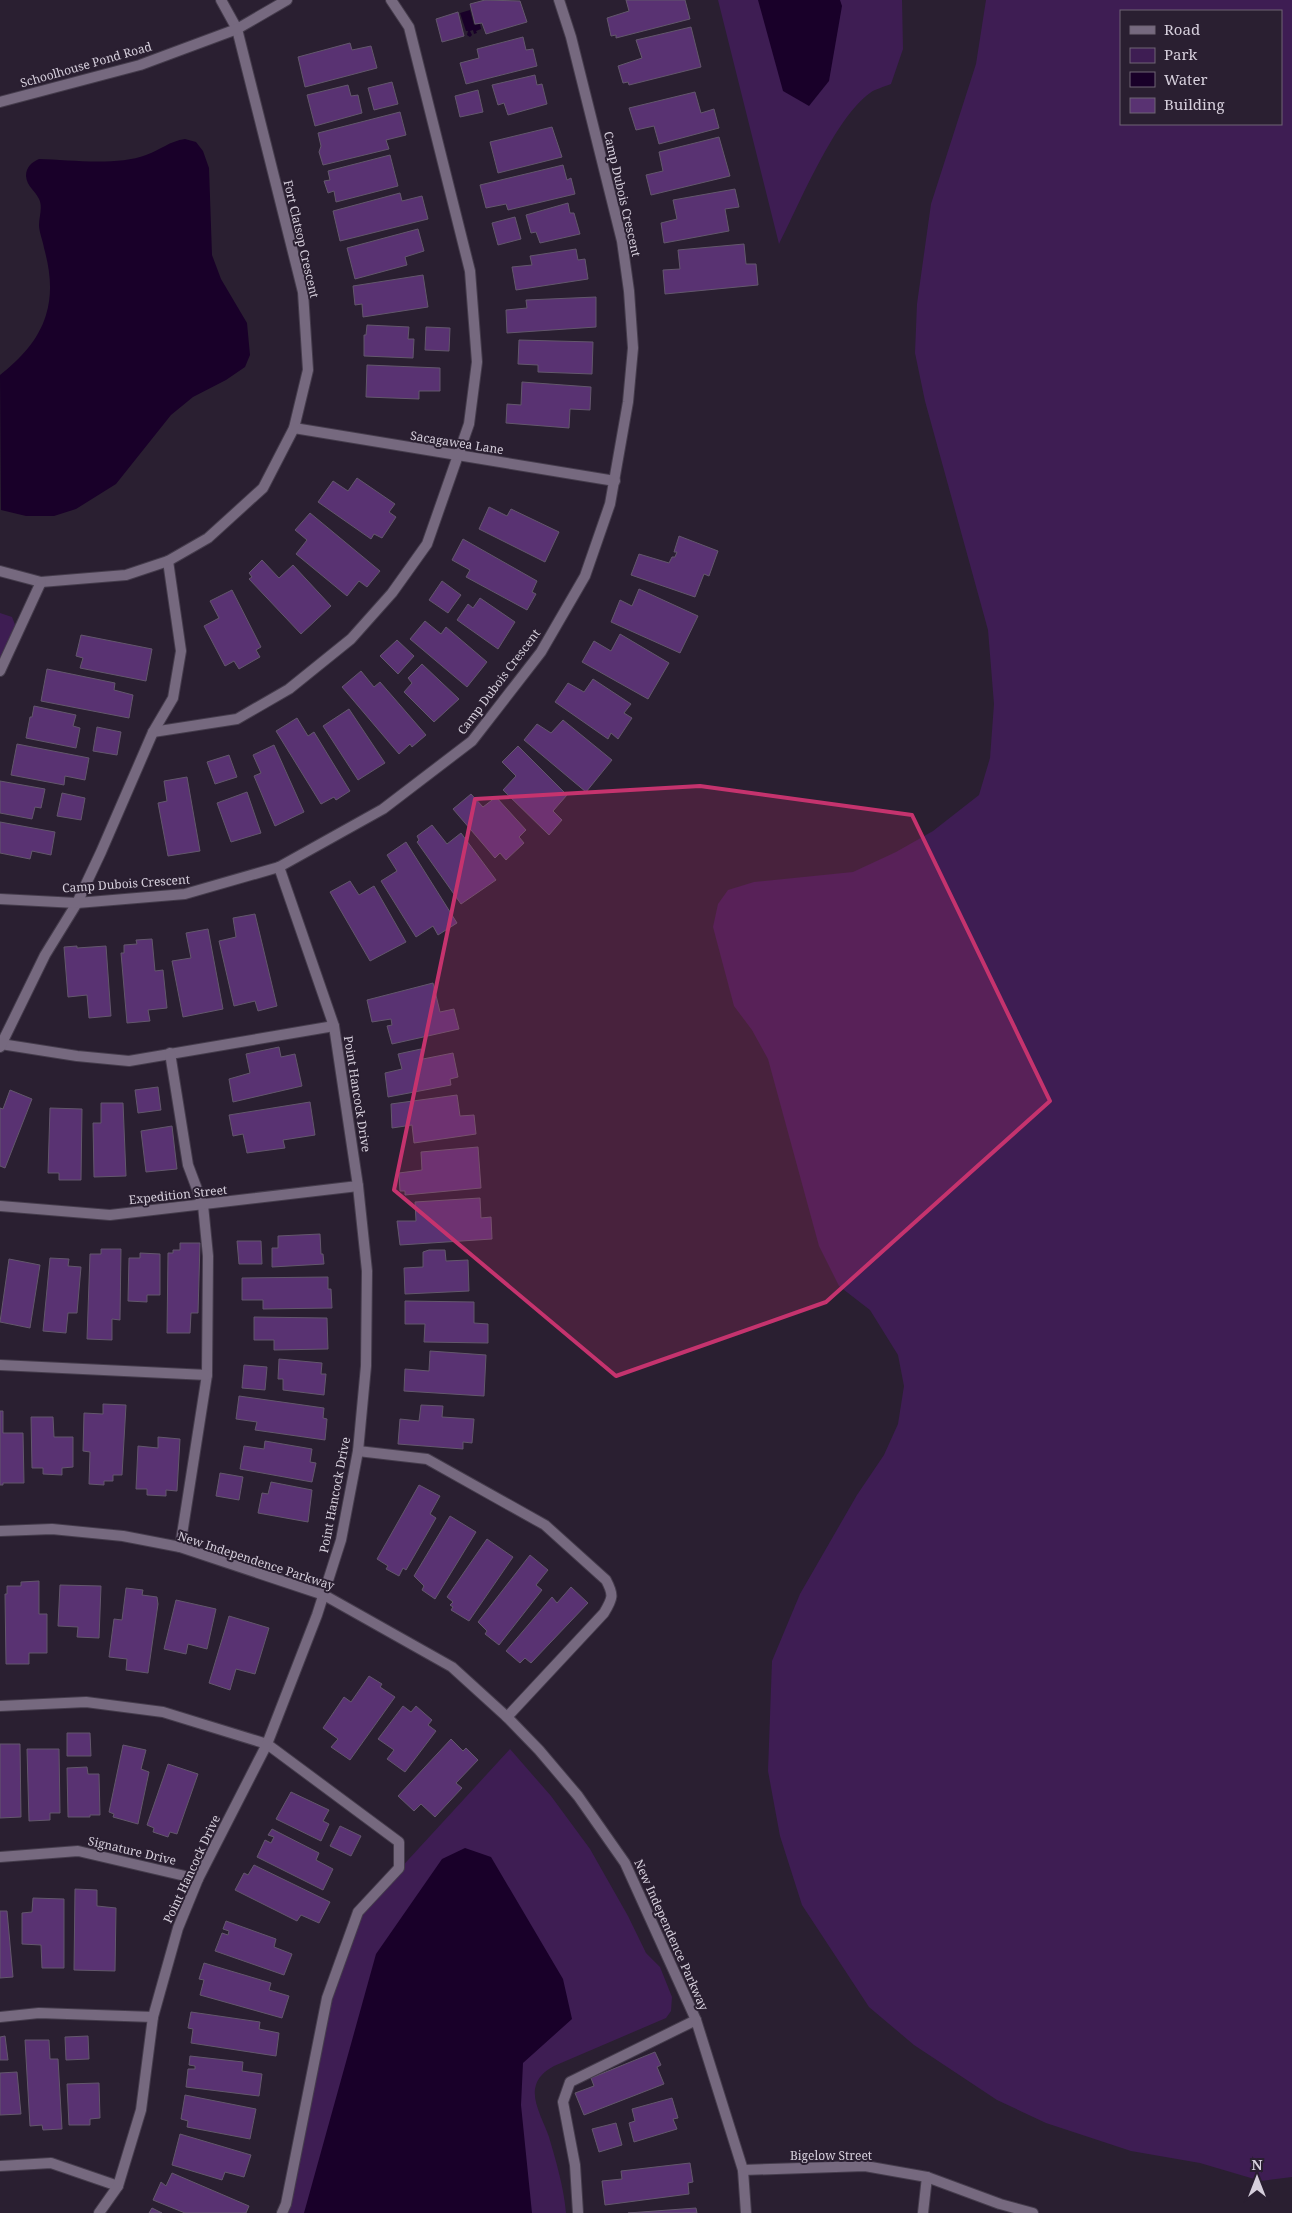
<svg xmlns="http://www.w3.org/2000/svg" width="1292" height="2213" font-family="'Noto Serif',serif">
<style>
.green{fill:#3e1d53;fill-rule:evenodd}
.water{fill:#190029}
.building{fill:#593272;stroke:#63576c}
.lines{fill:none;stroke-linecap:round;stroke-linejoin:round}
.service-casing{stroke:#453c4c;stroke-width:12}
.minor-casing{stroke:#453c4c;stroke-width:12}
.tertiary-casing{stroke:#453c4c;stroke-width:12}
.service{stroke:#76697f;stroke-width:10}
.minor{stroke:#76697f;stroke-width:10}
.tertiary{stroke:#76697f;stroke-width:10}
.marked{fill:#c5336e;fill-opacity:0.2;stroke:#c5336e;stroke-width:4;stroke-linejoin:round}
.labels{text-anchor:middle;stroke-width:4;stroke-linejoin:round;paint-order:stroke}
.street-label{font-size:12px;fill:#d6cfdc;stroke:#2a1f31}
</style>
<rect width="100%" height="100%" fill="#2a1f31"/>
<g class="green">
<path d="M718,0H902L903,49L891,84C884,87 875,89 870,93C834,119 800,203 779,244Z"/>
<path d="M986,0H1292V2177L1261,2181L1200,2163L1131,2151L1046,2123L997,2100L914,2045L869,2007L802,1905L780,1836L768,1771L772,1661L800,1594L857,1495L884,1455L898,1424L904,1386L898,1355L870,1310L839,1286L819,1246L768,1059L752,1030L734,1006L713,927L718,904L728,890L754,882L853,872L896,852L933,831L979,795L990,758L994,704L988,630L925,401L915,353L917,304L931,204L976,64ZM1121,11H1281V124H1121Z"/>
<polygon points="0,613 12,617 16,627 0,664"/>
<path d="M510,1749L551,1796L590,1849L628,1916L646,1953L660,1967L672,1997L671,2011L666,2018L554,2066C545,2071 537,2077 535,2089C533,2104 544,2122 549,2137C556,2161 564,2188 566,2213H283L332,1995L361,1917L386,1884Z"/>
</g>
<g class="water">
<polygon points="758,0 840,0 842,6 829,81 809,106 783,91"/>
<polygon points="470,10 474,25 480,24 481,29 476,31 477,33 474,34 473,30 470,31 472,35 470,37 467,35 468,31 466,31 460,13"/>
<path d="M185,139L196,142L203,151L209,168L212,255L221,279L247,323L250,355L245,367L226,380L193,397L171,415L116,484L76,509L54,516H26L1,510L0,375C20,359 38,341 46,315C53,292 50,270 44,248C43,241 39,232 39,225C39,217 43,207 39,199C35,190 27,187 26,176C26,167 32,162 39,159C71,160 117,166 146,155C160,150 170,141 185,139Z"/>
<polygon points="465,1848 491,1857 563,1979 572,2019 523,2063 521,2105 532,2213 304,2213 376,1954 442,1859"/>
</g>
<g class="building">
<polygon points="485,0 520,1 527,22 486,34 482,23 475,24 470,4"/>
<polygon points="626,0 685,0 690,19 616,38 616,35 611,36 607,18 629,11"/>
<polygon points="458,12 464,36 442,42 436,19"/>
<polygon points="691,27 701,67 629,85 628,82 623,83 618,66 642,58 636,40"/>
<polygon points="523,37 526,50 533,49 537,66 466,84 460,63 479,58 477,49"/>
<polygon points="350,43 352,50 371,46 377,68 305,87 298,57"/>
<polygon points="535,75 537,85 542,84 547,104 508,115 504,103 498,105 492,85"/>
<polygon points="392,82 398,104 374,110 368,88"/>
<polygon points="348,85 351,96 358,95 362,113 315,126 307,95"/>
<polygon points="478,90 483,112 460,117 455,96"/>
<polygon points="695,92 701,113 714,109 719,128 659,144 654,126 636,130 629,108"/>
<polygon points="400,112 406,135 386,140 389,149 323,165 319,152 321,146 318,133"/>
<polygon points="552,127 562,157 498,173 490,142"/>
<polygon points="719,137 730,176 651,195 646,175 663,171 659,152"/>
<polygon points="390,155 398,186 336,202 334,191 328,193 324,181 330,180 328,171"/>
<polygon points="563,165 567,180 571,178 575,194 508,210 506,204 486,208 480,185"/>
<polygon points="735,189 739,207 725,209 729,231 664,243 661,223 677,219 673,200"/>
<polygon points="400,193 402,201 422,196 428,219 340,241 333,211"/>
<polygon points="568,203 570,213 574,213 580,234 540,243 536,232 531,233 526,215"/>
<polygon points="515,217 521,239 498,245 492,223"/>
<polygon points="418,229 424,251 405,257 407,265 355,279 347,248"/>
<polygon points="744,244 746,264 756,264 758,285 665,294 663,270 680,269 678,250"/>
<polygon points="576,249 578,260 585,259 588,279 516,290 512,267 532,265 530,256"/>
<polygon points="423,275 428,307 363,317 362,304 355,305 353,286"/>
<polygon points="596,297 596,327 507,333 506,310 527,308 526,300"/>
<polygon points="367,325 409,327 408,339 414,339 413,358 364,356 364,335 366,335"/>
<polygon points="426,327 450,328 449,351 425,350"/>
<polygon points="519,340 593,342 592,374 538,372 538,365 518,364"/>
<polygon points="367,365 440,368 440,391 419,391 419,399 366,397"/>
<polygon points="522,382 591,387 590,410 570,409 569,428 506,423 507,404 521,405"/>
<polygon points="357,478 395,504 389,512 396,517 382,538 374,534 371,539 318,502 333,481 348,491"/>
<polygon points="489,507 507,516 511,509 559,532 545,562 479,529"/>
<polygon points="310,513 380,571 367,587 359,581 347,596 296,554 307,540 295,530"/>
<polygon points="679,536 718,551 709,576 704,574 695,597 631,575 639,554 669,563 672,557 675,557 677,552 674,552"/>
<polygon points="463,539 537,581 532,592 536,594 527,610 466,577 470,570 452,560"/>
<polygon points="262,560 279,578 293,565 331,606 301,634 249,579 252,577 249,573"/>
<polygon points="442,581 461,595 448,613 429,600"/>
<polygon points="639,589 698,616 680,653 611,622 620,600 632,606"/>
<polygon points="232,590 261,647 256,650 260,657 239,669 234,661 225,666 204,626 219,618 210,601"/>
<polygon points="480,598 515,622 498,649 457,620 468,604 473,608"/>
<polygon points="425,621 441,634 446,627 487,662 467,687 410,639"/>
<polygon points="620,634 669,663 648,699 582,662 594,641 611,651"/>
<polygon points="81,635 152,649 146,681 80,668 83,658 76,656"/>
<polygon points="397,640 414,656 398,674 380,656"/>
<polygon points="422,664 459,699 434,722 404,692 412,683 408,678"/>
<polygon points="47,669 115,683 114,690 133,695 129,718 41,701"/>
<polygon points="361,671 374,687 380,682 426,735 412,747 410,744 399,754 342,687"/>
<polygon points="593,679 631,704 624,713 632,718 618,739 611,733 608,739 555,702 568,683 584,692"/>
<polygon points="34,706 76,715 73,726 80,728 76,748 26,738 30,717 32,717"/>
<polygon points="349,709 385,763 358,780 323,726"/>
<polygon points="297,718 308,736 314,732 350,791 336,800 334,797 321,804 276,731"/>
<polygon points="563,720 612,760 586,792 524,740 537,724 551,733"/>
<polygon points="97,727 121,732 117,755 93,751"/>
<polygon points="17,744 89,758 85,780 65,776 64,785 11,775"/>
<polygon points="274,745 304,812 275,826 254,776 261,773 253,755"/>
<polygon points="518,746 567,795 553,811 562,820 549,835 503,790 516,776 502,762"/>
<polygon points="229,755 237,777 215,784 207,762"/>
<polygon points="187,777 200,851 168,856 158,803 167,801 164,781"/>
<polygon points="0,781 45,789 41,808 35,807 32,819 0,813"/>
<polygon points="247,792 261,833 231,842 217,803"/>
<polygon points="62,793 85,798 81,820 57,816"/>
<polygon points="471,794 483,807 496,797 526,830 519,837 524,843 506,860 500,853 495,858 453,809"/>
<polygon points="0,822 55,832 51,855 32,851 30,859 0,853"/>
<polygon points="432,825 447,844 461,833 496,880 461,904 417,842 419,840 417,836"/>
<polygon points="406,842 457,923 438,935 433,926 416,937 381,881 397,871 387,855"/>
<polygon points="350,881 359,895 374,886 406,942 370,961 330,892"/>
<polygon points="255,914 277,1006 258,1011 255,1001 234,1006 219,941 236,937 233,918"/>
<polygon points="208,929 223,1009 183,1017 172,961 191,958 186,933"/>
<polygon points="152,939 155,971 163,970 167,1008 148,1010 150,1021 127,1023 121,953 124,953 124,945 137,944 136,940"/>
<polygon points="77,946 77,948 106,946 111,1016 89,1018 87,995 68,997 64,947"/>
<polygon points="433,983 440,1012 454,1009 459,1029 392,1044 387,1026 392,1025 391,1019 372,1022 367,1000"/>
<polygon points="279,1047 281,1057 295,1054 302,1086 233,1102 229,1079 250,1073 246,1054"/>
<polygon points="421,1049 423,1059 453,1053 458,1077 450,1079 451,1085 388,1097 385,1073 402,1069 398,1054"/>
<polygon points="158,1087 161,1110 138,1113 135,1090"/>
<polygon points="10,1090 32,1099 5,1168 0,1166 0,1108 3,1109"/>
<polygon points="457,1095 460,1116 474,1115 476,1134 414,1143 412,1125 392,1128 391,1104"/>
<polygon points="310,1102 315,1135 283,1140 285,1148 247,1153 243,1134 233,1136 229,1115"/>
<polygon points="101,1103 123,1103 126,1176 94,1177 93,1123 101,1123"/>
<polygon points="50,1108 82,1109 81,1180 59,1180 59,1173 48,1173"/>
<polygon points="172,1126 177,1169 146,1172 141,1131"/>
<polygon points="478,1147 481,1188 405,1195 405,1191 400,1191 399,1173 422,1170 421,1152"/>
<polygon points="480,1198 481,1218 491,1217 492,1239 400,1245 397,1221 416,1221 415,1202"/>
<polygon points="320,1234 321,1254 323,1254 324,1264 272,1267 272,1248 278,1248 278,1236"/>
<polygon points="237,1241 261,1241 262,1264 239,1264"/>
<polygon points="180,1243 200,1243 198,1313 191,1313 190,1333 167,1333 168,1253 173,1253 173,1250 180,1250"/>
<polygon points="101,1249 121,1249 120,1320 112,1319 112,1340 87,1339 90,1254 101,1254"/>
<polygon points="429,1250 445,1250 446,1261 468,1260 469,1291 405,1294 404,1268 423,1267 423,1252"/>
<polygon points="140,1253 160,1254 160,1295 147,1295 147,1302 128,1301 129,1258 140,1258"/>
<polygon points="50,1258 69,1259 68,1266 81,1267 77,1313 68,1313 66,1333 43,1331"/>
<polygon points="9,1259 40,1265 30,1328 0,1322"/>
<polygon points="328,1277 328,1289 331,1289 332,1308 263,1309 263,1300 242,1300 242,1278"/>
<polygon points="405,1301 474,1302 474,1323 488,1324 488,1343 424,1342 425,1324 405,1324"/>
<polygon points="254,1317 327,1318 328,1349 274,1350 274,1340 254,1340"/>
<polygon points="430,1351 486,1355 484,1396 404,1391 405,1369 429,1371"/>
<polygon points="279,1359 322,1363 321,1374 326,1374 324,1395 283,1390 283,1379 278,1379"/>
<polygon points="244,1365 267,1367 265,1390 242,1388"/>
<polygon points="239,1396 324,1408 323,1418 327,1419 325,1440 255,1430 257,1422 236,1419"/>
<polygon points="103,1404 126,1405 122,1475 113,1475 113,1481 104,1481 104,1485 89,1484 90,1452 83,1451 84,1413 103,1414"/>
<polygon points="421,1405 443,1406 442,1417 474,1419 472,1443 463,1442 463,1449 398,1444 400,1419 419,1421"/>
<polygon points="0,1411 3,1411 3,1433 23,1433 24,1483 3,1483 3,1485 0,1485"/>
<polygon points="31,1417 53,1417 54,1437 73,1437 73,1467 62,1468 62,1475 43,1474 43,1468 32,1468"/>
<polygon points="158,1437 180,1439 177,1491 166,1490 166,1496 147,1495 147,1489 136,1489 138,1446 158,1448"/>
<polygon points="265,1441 312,1449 310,1462 316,1463 312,1482 240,1469 244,1446 264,1449"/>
<polygon points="220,1473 243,1477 239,1500 216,1496"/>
<polygon points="271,1482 312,1490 308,1522 258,1513 262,1493 268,1494"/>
<polygon points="419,1485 440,1496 430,1514 436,1518 406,1570 403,1568 399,1576 386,1569 388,1566 377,1559"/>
<polygon points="450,1516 476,1532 435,1599 422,1590 424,1586 414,1576"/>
<polygon points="487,1539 513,1557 469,1621 451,1610 453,1607 450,1605 453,1602 447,1597"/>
<polygon points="530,1555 548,1570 536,1585 542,1590 499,1645 485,1634 487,1631 478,1622"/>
<polygon points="39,1581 39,1614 47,1614 47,1653 29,1653 29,1664 6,1664 5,1594 7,1594 7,1586 21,1586 21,1582"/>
<polygon points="60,1585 101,1586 99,1638 77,1637 78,1627 58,1626"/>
<polygon points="571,1587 588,1603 531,1663 525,1658 520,1663 506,1651 552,1597 557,1603"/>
<polygon points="126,1588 143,1590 142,1595 157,1597 158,1604 148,1673 126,1670 127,1659 109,1657 114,1619 122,1620"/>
<polygon points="176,1600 216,1609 207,1649 188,1644 186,1654 164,1649"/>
<polygon points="229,1616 269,1628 255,1674 236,1669 230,1690 209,1683"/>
<polygon points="369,1676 382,1684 380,1687 395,1697 350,1760 331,1747 338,1739 323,1728 344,1697 351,1702"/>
<polygon points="403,1706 411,1712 416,1706 432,1720 428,1725 436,1731 405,1772 387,1759 394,1750 378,1739"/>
<polygon points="67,1733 90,1733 91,1756 67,1756"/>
<polygon points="451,1739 463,1751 466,1748 478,1760 456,1783 462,1788 435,1817 421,1804 414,1811 398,1796"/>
<polygon points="0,1744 20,1744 21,1817 0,1818"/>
<polygon points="123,1745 146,1750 141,1769 149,1772 138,1824 113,1817 114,1814 109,1812"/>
<polygon points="27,1749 59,1749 60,1813 50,1813 50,1820 29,1821"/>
<polygon points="168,1764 198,1774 177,1834 170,1832 168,1837 153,1832 154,1828 147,1825"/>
<polygon points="87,1767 88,1774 99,1774 100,1815 90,1815 90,1817 68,1817 67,1768"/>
<polygon points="291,1792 329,1810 323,1821 329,1824 321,1841 276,1819"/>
<polygon points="340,1826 361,1836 351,1856 330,1846"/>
<polygon points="272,1829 319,1853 316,1860 333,1869 323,1890 257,1857 265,1840 271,1843 274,1837 268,1835"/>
<polygon points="254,1865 330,1902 319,1923 301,1915 297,1921 235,1890 244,1873 248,1875"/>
<polygon points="75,1889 97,1890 97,1906 116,1908 115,1971 74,1970"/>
<polygon points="33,1898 64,1899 64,1968 42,1968 41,1945 22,1944 22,1913 32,1912"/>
<polygon points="0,1911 7,1911 13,1977 0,1978"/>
<polygon points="226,1921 276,1939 274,1947 292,1954 284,1975 215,1951 222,1933 228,1935 229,1931 223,1929"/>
<polygon points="204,1963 271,1983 269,1990 289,1996 282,2018 200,1995 204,1980 199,1979"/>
<polygon points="191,2012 260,2022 259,2029 279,2033 276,2056 191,2043 193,2029 188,2028"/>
<polygon points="5,2036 8,2060 0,2060 0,2037"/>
<polygon points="88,2036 89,2059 66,2060 65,2037"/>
<polygon points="25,2040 49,2040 50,2059 58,2059 62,2129 43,2130 42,2125 30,2126"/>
<polygon points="655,2052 661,2065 657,2067 664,2084 584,2115 575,2093 594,2086 591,2078"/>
<polygon points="190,2056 243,2062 242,2071 262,2074 259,2096 186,2087 188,2069 195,2069 195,2066 189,2065"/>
<polygon points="17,2072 21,2114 0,2115 0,2073"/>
<polygon points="99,2083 100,2118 90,2119 90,2125 69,2125 67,2084"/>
<polygon points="185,2095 256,2109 250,2139 187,2127 188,2121 181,2119"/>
<polygon points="672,2098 678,2118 673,2119 677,2129 634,2142 629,2123 635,2121 632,2109"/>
<polygon points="616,2123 622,2145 599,2152 592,2129"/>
<polygon points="180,2134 251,2155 244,2177 225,2172 222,2180 172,2165"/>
<polygon points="690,2163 693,2182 688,2183 689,2194 605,2205 602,2181 622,2179 621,2171"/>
<polygon points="172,2173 249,2206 246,2213 185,2213 153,2200 161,2182 166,2186"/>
<polygon points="152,2208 162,2213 149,2213"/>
<polygon points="696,2208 697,2213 628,2213"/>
</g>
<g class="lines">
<defs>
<g id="service">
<polyline points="153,732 237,719 289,689 351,639 392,593 427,544 469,424 477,362 470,271 409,27 391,0"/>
<polyline points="1,1044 77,1056 129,1061 334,1026"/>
<polyline points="0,1047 45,955 77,903 101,852 153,732 173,698 181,651 168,561"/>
<polyline points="170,1053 188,1165 203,1205 208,1256 207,1375 180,1547"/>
<polyline points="0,1365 207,1375"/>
<path d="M358,1451L427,1459L545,1525L606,1580C614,1595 613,1598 604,1613L507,1717"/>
<polyline points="0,1706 86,1702 163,1712 267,1744 399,1842 399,1868 358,1912 327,1998 286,2204 282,2213"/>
<polyline points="0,2017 39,2013 153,2017"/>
<polyline points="578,2213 575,2165 563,2102 570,2082 696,2020"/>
<polyline points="923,2213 927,2177"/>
</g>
<g id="minor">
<polyline points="294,428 615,481"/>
<polyline points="0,571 41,582 126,575 168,561 208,538 263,488 294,428 308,370 303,292 237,29 221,0"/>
<polyline points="0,671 41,582"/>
<polyline points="0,899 77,903 185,894 279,867 383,809 472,741 541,652 585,576 610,504 628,402 633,348 629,291 622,241 571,37 559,0"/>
<polyline points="0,1206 110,1215 358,1186"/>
<polyline points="0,1857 78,1851 198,1879"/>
<polyline points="0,2166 51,2163 118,2186"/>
<polyline points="743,2170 865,2166 927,2177 1000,2204 1033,2213"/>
<polyline points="99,2213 118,2186 141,2110 153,2017 178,1928 198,1879 267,1744 317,1615 341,1540 358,1451 366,1366 367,1271 358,1186 334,1026 279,867"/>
</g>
<g id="tertiary">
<polyline points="0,102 140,65 237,29 287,0"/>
<polyline points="0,1531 52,1529 123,1536 180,1547 324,1595 452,1667 507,1717 539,1750 578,1796 625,1863 696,2020 743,2170 746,2213"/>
</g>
</defs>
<use href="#service" class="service-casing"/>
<use href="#minor" class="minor-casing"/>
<use href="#tertiary" class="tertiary-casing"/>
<use href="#service" class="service"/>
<use href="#minor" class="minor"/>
<use href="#tertiary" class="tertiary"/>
</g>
<path class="marked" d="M700,786L912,815L1050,1101L826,1302L616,1376L394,1190L475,799Z"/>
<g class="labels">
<g class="street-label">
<text transform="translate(86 65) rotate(-16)" y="4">Schoolhouse Pond Road</text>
<text transform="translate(622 194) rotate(77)" y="4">Camp Dubois Crescent</text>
<text transform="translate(301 239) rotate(77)" y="4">Fort Clatsop Crescent</text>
<text transform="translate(457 443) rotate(9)" y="4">Sacagawea Lane</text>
<text transform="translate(499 682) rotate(-53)" y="4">Camp Dubois Crescent</text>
<text transform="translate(126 884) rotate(-4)" y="4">Camp Dubois Crescent</text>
<text transform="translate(357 1094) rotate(81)" y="4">Point Hancock Drive</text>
<text transform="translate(178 1195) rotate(-6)" y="4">Expedition Street</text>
<text transform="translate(335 1495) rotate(-79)" y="4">Point Hancock Drive</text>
<text transform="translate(256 1561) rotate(18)" y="4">New Independence Parkway</text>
<text transform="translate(132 1851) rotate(13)" y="4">Signature Drive</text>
<text transform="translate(192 1869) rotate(-65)" y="4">Point Hancock Drive</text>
<text transform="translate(671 1935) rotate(66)" y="4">New Independence Parkway</text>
<text x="831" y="2160">Bigelow Street</text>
</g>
</g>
<rect x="1120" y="10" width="162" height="115" fill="#2a1f31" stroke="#6f6575"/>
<rect x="1130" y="26" width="25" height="8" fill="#76697f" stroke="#6f6575"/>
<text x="1164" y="35" font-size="15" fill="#d6cfdc">Road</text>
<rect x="1130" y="48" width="25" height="15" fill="#3e1d53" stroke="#6f6575"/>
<text x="1164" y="60" font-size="15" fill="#d6cfdc">Park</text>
<rect x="1130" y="72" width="25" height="15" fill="#190029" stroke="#6f6575"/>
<text x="1164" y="85" font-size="15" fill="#d6cfdc">Water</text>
<rect x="1130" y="98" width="25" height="15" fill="#593272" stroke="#6f6575"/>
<text x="1164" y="110" font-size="15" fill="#d6cfdc">Building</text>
<g transform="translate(1257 2178)" stroke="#2a1f31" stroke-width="4" paint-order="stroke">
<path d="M0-4L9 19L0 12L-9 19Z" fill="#d6cfdc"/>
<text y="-8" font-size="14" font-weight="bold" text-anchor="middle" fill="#d6cfdc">N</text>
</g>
</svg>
